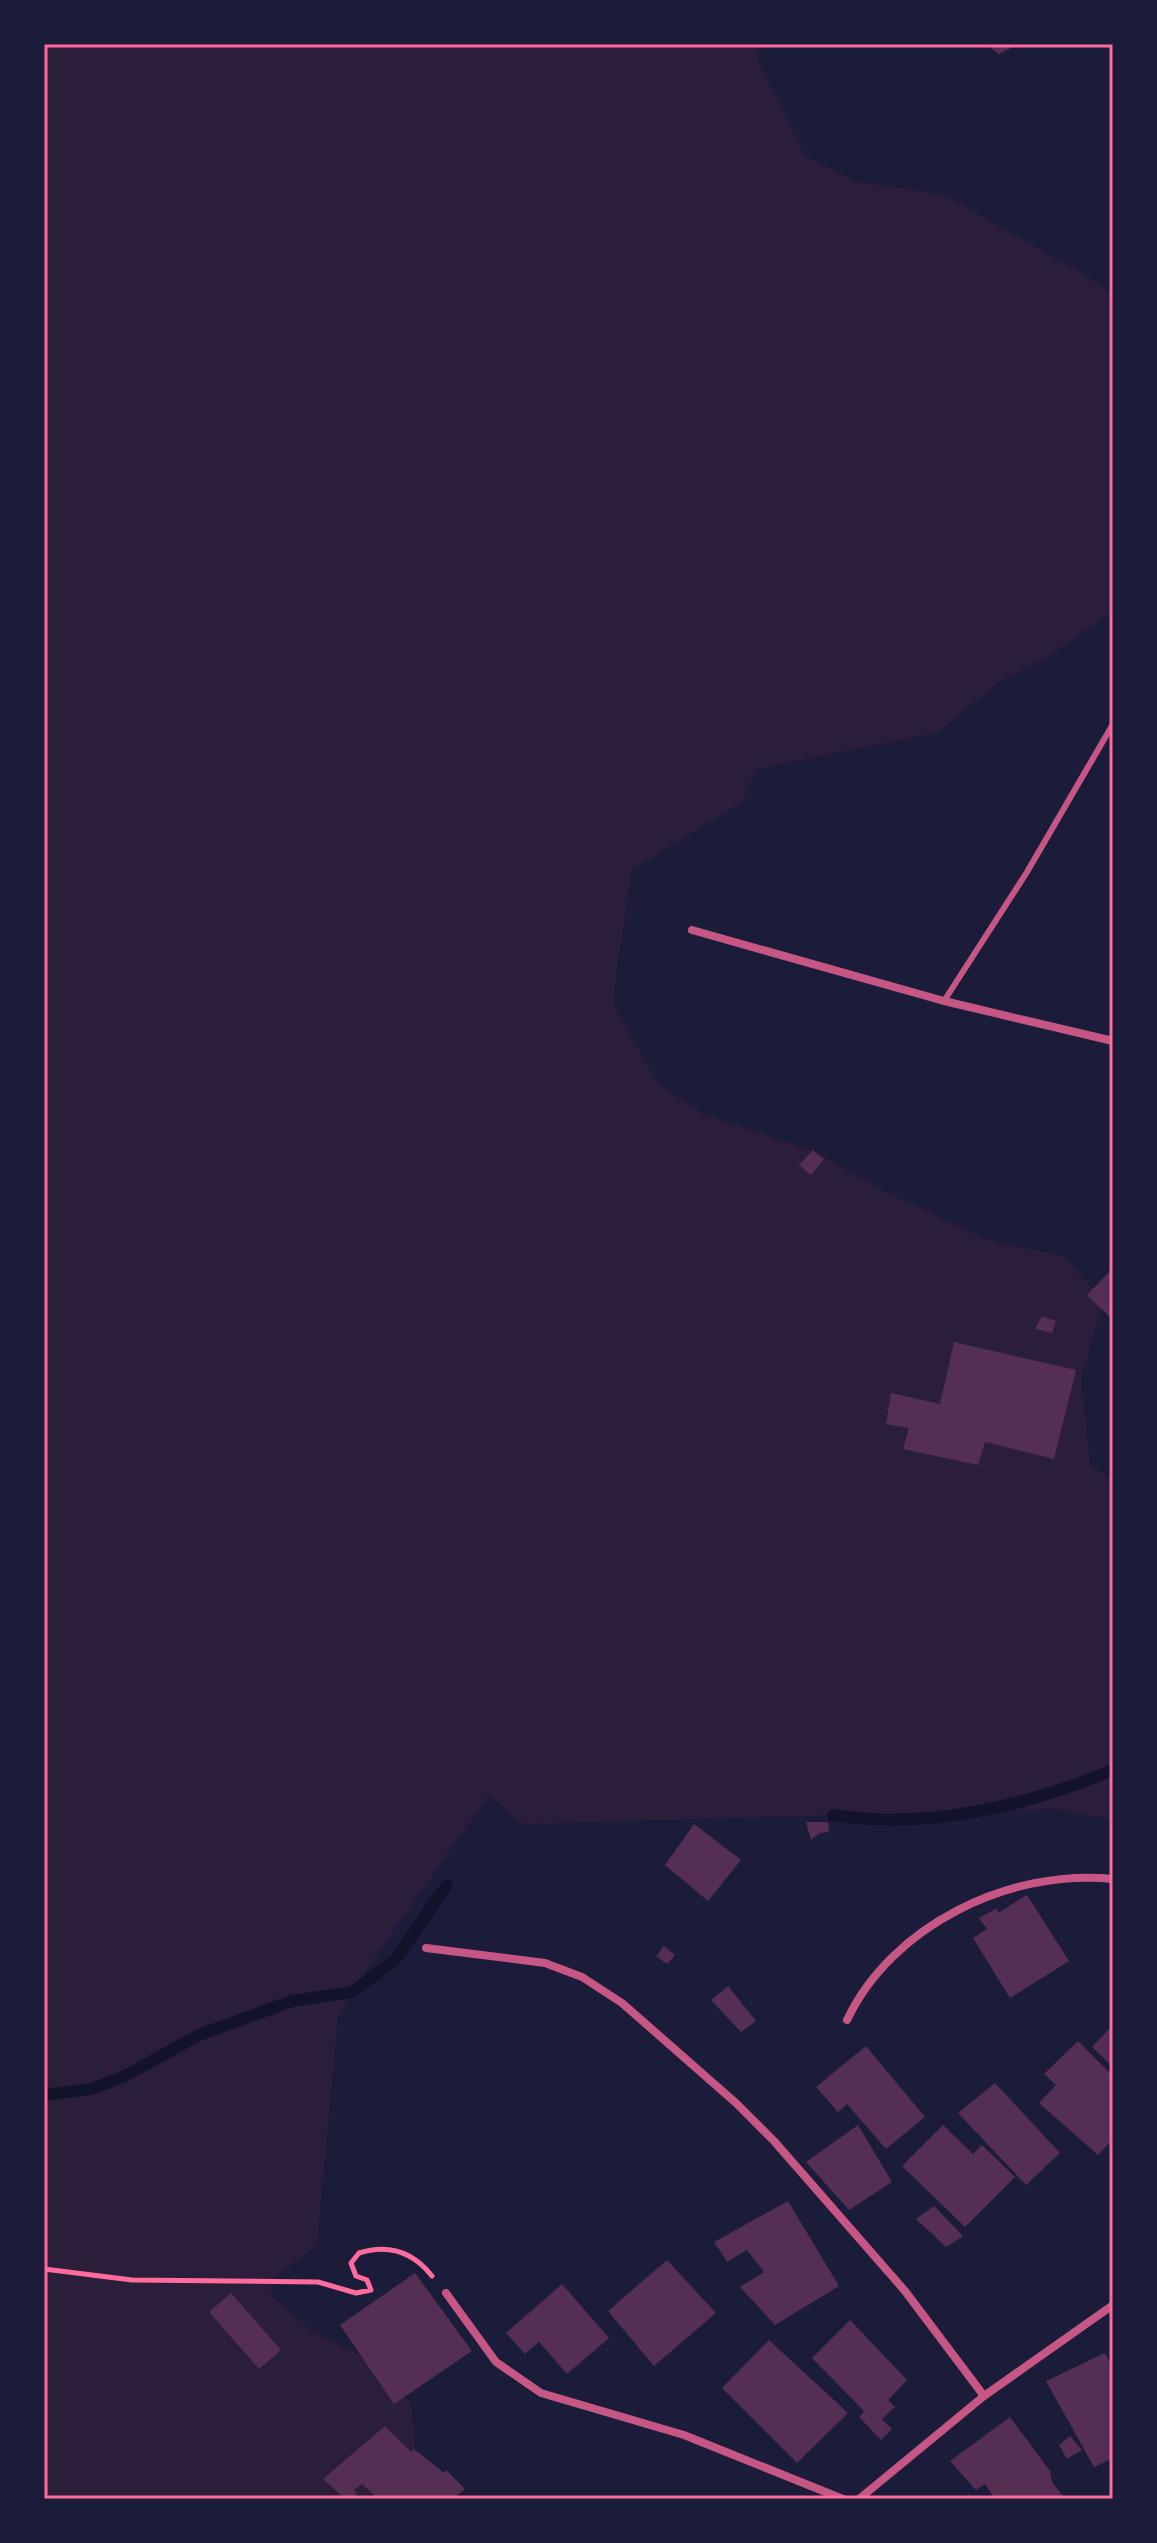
<svg xmlns="http://www.w3.org/2000/svg" width="1157" height="2543" font-family="Overpass,sans-serif">
<style>
.green{fill:#2a1e3b}
.lines{fill:none;stroke-linecap:round;stroke-linejoin:round}
.stream{stroke:#12122b;stroke-width:12}
.building{fill:#542f53}
.path{stroke:#ff6b9d;stroke-width:5}
.service{stroke:#c65784;stroke-width:6}
.minor{stroke:#c65784;stroke-width:8}
.neatline{fill:none;stroke:#ff6b9d;stroke-width:3}
</style>
<rect width="100%" height="100%" fill="#1b1b3a"/>
<polygon class="green" points="44,44 756,44 759,62 805,156 855,181 944,195 1085,275 1113,296 1113,610 1050,656 999,682 937,733 756,769 742,802 632,870 613,997 615,1007 657,1083 703,1114 816,1152 888,1193 988,1240 1063,1256 1104,1301 1081,1378 1090,1463 1113,1482 1113,1819 1053,1809 524,1824 489,1795 375,1957 338,2017 317,2245 268,2283 274,2289 270,2294 314,2332 381,2366 411,2403 416,2457 410,2499 44,2499"/>
<g class="lines">
<g class="stream">
<path d="M833,1815C926,1830 1027,1806 1113,1770"/>
<polyline points="51,2094 92,2089 125,2076 199,2035 292,2001 352,1992 395,1960 447,1885"/>
</g>
</g>
<g class="building">
<polygon points="985,44 1019,44 999,54"/>
<polygon points="813,1150 824,1159 811,1175 799,1165"/>
<polygon points="1113,1268 1113,1320 1087,1295"/>
<polygon points="1042,1316 1056,1321 1052,1333 1035,1329"/>
<polygon points="954,1342 1076,1370 1054,1459 985,1442 978,1465 903,1449 909,1428 886,1424 891,1393 940,1404"/>
<polygon points="806,1822 828,1822 829,1832 820,1833 811,1840"/>
<polygon points="694,1824 741,1860 708,1901 665,1865"/>
<polygon points="1027,1895 1069,1961 1010,1998 973,1938 987,1929 979,1918 997,1908 998,1913"/>
<polygon points="664,1946 675,1955 667,1964 656,1956"/>
<polygon points="728,1986 756,2021 741,2032 711,2000"/>
<polygon points="1113,2025 1113,2067 1092,2047"/>
<polygon points="1078,2041 1113,2076 1113,2139 1098,2155 1039,2103 1056,2085 1044,2074"/>
<polygon points="866,2046 925,2117 886,2149 847,2104 838,2112 816,2087"/>
<polygon points="995,2083 1060,2153 1026,2185 958,2113"/>
<polygon points="858,2125 892,2182 849,2210 806,2162"/>
<polygon points="943,2125 973,2154 982,2145 1015,2177 965,2227 902,2166"/>
<polygon points="788,2201 839,2286 775,2325 740,2287 764,2272 747,2250 727,2262 714,2242"/>
<polygon points="934,2206 963,2236 946,2247 916,2219"/>
<polygon points="667,2260 716,2313 654,2366 608,2311"/>
<polygon points="415,2273 472,2351 394,2404 340,2325"/>
<polygon points="562,2284 609,2338 567,2374 539,2342 525,2354 506,2333"/>
<polygon points="231,2293 281,2350 259,2369 209,2312"/>
<polygon points="850,2320 907,2380 888,2400 895,2407 882,2419 892,2429 881,2440 859,2417 864,2411 812,2358"/>
<polygon points="769,2340 848,2413 797,2463 722,2388"/>
<polygon points="1105,2353 1113,2368 1113,2458 1094,2467 1046,2381"/>
<polygon points="1010,2417 1050,2471 1052,2482 1065,2499 995,2499 985,2484 976,2490 950,2461"/>
<polygon points="385,2426 411,2452 414,2449 444,2473 446,2470 465,2489 453,2499 371,2499 374,2495 362,2484 354,2490 357,2494 351,2499 345,2499 323,2479"/>
<polygon points="1070,2436 1082,2450 1067,2459 1059,2445"/>
</g>
<g class="lines">
<path class="path" d="M44,2269L132,2280L318,2282L356,2293L371,2290L367,2280L356,2276L351,2263L359,2253C388,2244 413,2252 432,2276"/>
<polyline class="service" points="944,1001 1027,872 1113,724"/>
<g class="minor">
<polyline points="692,930 944,1001 1113,1041"/>
<polyline points="426,1948 545,1963 582,1977 622,2003 736,2103 774,2141 905,2291 984,2396"/>
<path d="M847,2020C891,1926 1010,1868 1113,1879"/>
<polyline points="446,2293 496,2362 541,2393 684,2435 843,2499"/>
<polyline points="859,2499 984,2396 1113,2305"/>
</g>
</g>
<rect width="1157" height="2543" fill="none" stroke="#1b1b3a" stroke-width="92"/>
<rect x="46" y="46" width="1065" height="2451" class="neatline"/>
</svg>
